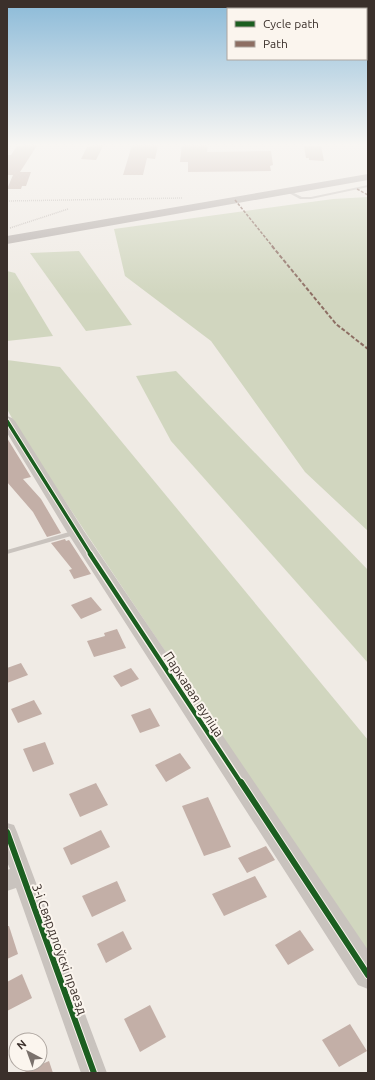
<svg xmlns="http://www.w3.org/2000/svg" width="375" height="1080" font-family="Ubuntu,sans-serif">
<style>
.green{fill:#d1d6bf}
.building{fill:#c3afa7}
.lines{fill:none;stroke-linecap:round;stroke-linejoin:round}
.path{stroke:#c2bbb6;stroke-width:1.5;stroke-dasharray:1 1;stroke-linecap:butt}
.service{fill:#c9c3be;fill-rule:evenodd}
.minor{fill:#c9c3be;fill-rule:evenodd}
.tertiary{fill:#c9c3be;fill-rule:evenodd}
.primary{fill:#b8b1ad;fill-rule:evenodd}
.quiet-far1{stroke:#8d6e63;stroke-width:1.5;stroke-dasharray:3 1.5;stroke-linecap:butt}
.quiet{stroke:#8d6e63;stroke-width:2;stroke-dasharray:4 2;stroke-linecap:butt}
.cycleway-far2-casing{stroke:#fbf5ee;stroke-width:5.5}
.cycleway-far1-casing{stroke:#fbf5ee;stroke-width:7}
.cycleway-casing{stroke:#fbf5ee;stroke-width:8}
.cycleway-far2{stroke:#1b5e20;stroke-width:3.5}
.cycleway-far1{stroke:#1b5e20;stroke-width:4.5}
.cycleway{stroke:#1b5e20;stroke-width:6}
.labels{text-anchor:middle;stroke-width:4;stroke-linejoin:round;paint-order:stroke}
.near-street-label{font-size:13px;fill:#3b302b;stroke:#fbf5ee}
</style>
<rect width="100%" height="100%" fill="#f0ebe5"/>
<g class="green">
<polygon points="368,197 368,531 305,472 211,341 125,276 114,229 333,199"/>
<polygon points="79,251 132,325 86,331 30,253"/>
<polygon points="7,271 15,273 53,336 7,341"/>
<polygon points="7,360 60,367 368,740 368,954 88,536 19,431 7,409"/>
<polygon points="176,371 368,570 368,663 171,441 136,376"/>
</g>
<g class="building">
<polygon points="25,144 38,144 20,172 31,172 26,186 22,186 21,189 7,189 13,175 7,175 7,155 11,155 17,146 23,146"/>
<polygon points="92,144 104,144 96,160 81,159 87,147 91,147"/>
<polygon points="182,144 208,144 207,152 271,151 273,165 270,166 271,171 188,172 188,162 180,162"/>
<polygon points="132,145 158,145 155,159 147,158 143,175 123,175"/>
<polygon points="304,146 321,146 324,161 309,160 309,158 306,158"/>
<polygon points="7,438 31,477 23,479 41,499 61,533 47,537 33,512 7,482"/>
<polygon points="65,539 66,541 69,540 91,574 74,579 69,570 72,569 51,543"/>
<polygon points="91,597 102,610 81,619 71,605"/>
<polygon points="117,629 126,648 94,657 87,641 105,636 104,633"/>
<polygon points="21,663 28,675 7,683 7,668"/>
<polygon points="131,668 139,679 121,687 113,676"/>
<polygon points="34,700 42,714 18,723 11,709"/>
<polygon points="150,708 160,726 140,733 131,715"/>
<polygon points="45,742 54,764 33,772 23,749"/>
<polygon points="180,753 191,768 166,782 155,765"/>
<polygon points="96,783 108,805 80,817 69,794"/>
<polygon points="208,797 231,847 204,856 182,806"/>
<polygon points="101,830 110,847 71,865 63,848"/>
<polygon points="266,846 275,860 247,873 238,858"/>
<polygon points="255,876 267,897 224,916 212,894"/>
<polygon points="117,881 126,901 92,917 82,896"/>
<polygon points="7,926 9,926 18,954 7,959"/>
<polygon points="300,930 314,950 288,965 275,945"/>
<polygon points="123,931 132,949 106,963 97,944"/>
<polygon points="22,974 32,998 7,1011 7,982"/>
<polygon points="150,1005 166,1037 140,1052 124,1019"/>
<polygon points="350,1024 367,1051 339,1067 322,1040"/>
<polygon points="49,1061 53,1073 22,1073"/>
</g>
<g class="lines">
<g class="path">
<polyline points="7,201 183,198"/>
<polyline points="10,228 68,209"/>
</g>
<g class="service">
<polygon points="368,185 368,187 311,199 300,199 285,191 288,190 302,197 311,197"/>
<polygon points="76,530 79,532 78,534 7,554 7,550"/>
</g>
<polygon class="minor" points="7,823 14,825 17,832 107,1073 81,1073 16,888 7,891 7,870 10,869 7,862"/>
<polygon class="tertiary" points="7,416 12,418 15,421 84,531 368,950 368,989 358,985 67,532 7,433"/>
<polygon class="primary" points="368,174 368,180 7,244 7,236"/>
<g class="quiet-far1">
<polyline points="357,189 368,195"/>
<polyline points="235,200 273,247"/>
</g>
<polyline class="quiet" points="272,246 336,324 368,349"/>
<defs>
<polyline id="cycleway-far2" points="7,421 91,555"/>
<polyline id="cycleway-far1" points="90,554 241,783"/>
<g id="cycleway">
<polyline points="241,782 368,975"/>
<polyline points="7,832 94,1073"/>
</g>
</defs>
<use href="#cycleway-far2" class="cycleway-far2-casing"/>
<use href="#cycleway-far1" class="cycleway-far1-casing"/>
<use href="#cycleway" class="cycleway-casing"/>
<use href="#cycleway-far2" class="cycleway-far2"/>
<use href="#cycleway-far1" class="cycleway-far1"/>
<use href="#cycleway" class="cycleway"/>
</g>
<linearGradient id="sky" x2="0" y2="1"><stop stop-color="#8bbad8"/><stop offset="0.49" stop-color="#f8f6f3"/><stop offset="1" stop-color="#f8f6f3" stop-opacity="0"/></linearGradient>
<rect width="375" height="295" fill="url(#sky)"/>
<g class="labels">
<g class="near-street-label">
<text transform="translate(194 694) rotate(57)" y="5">Паркавая вуліца</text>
<text transform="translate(60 949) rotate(70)" y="5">3-і Свярдлоўскі праезд</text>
</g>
</g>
<rect width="375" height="1080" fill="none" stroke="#3b302b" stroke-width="16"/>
<rect x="227" y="8" width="140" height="52" fill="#fbf5ee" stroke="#aea6a0"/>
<rect x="235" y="21" width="20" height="6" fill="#1b5e20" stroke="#aea6a0"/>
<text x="263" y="28" font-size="12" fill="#3b302b">Cycle path</text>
<rect x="235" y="41" width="20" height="6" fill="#8d6e63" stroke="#aea6a0"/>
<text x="263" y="48" font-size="12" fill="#3b302b">Path</text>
<g transform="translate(28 1052) rotate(319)"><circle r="19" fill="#fbf5ee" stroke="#aea6a0"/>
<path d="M0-3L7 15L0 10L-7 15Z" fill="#7a716c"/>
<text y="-6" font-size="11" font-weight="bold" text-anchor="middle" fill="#3b302b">N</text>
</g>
</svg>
